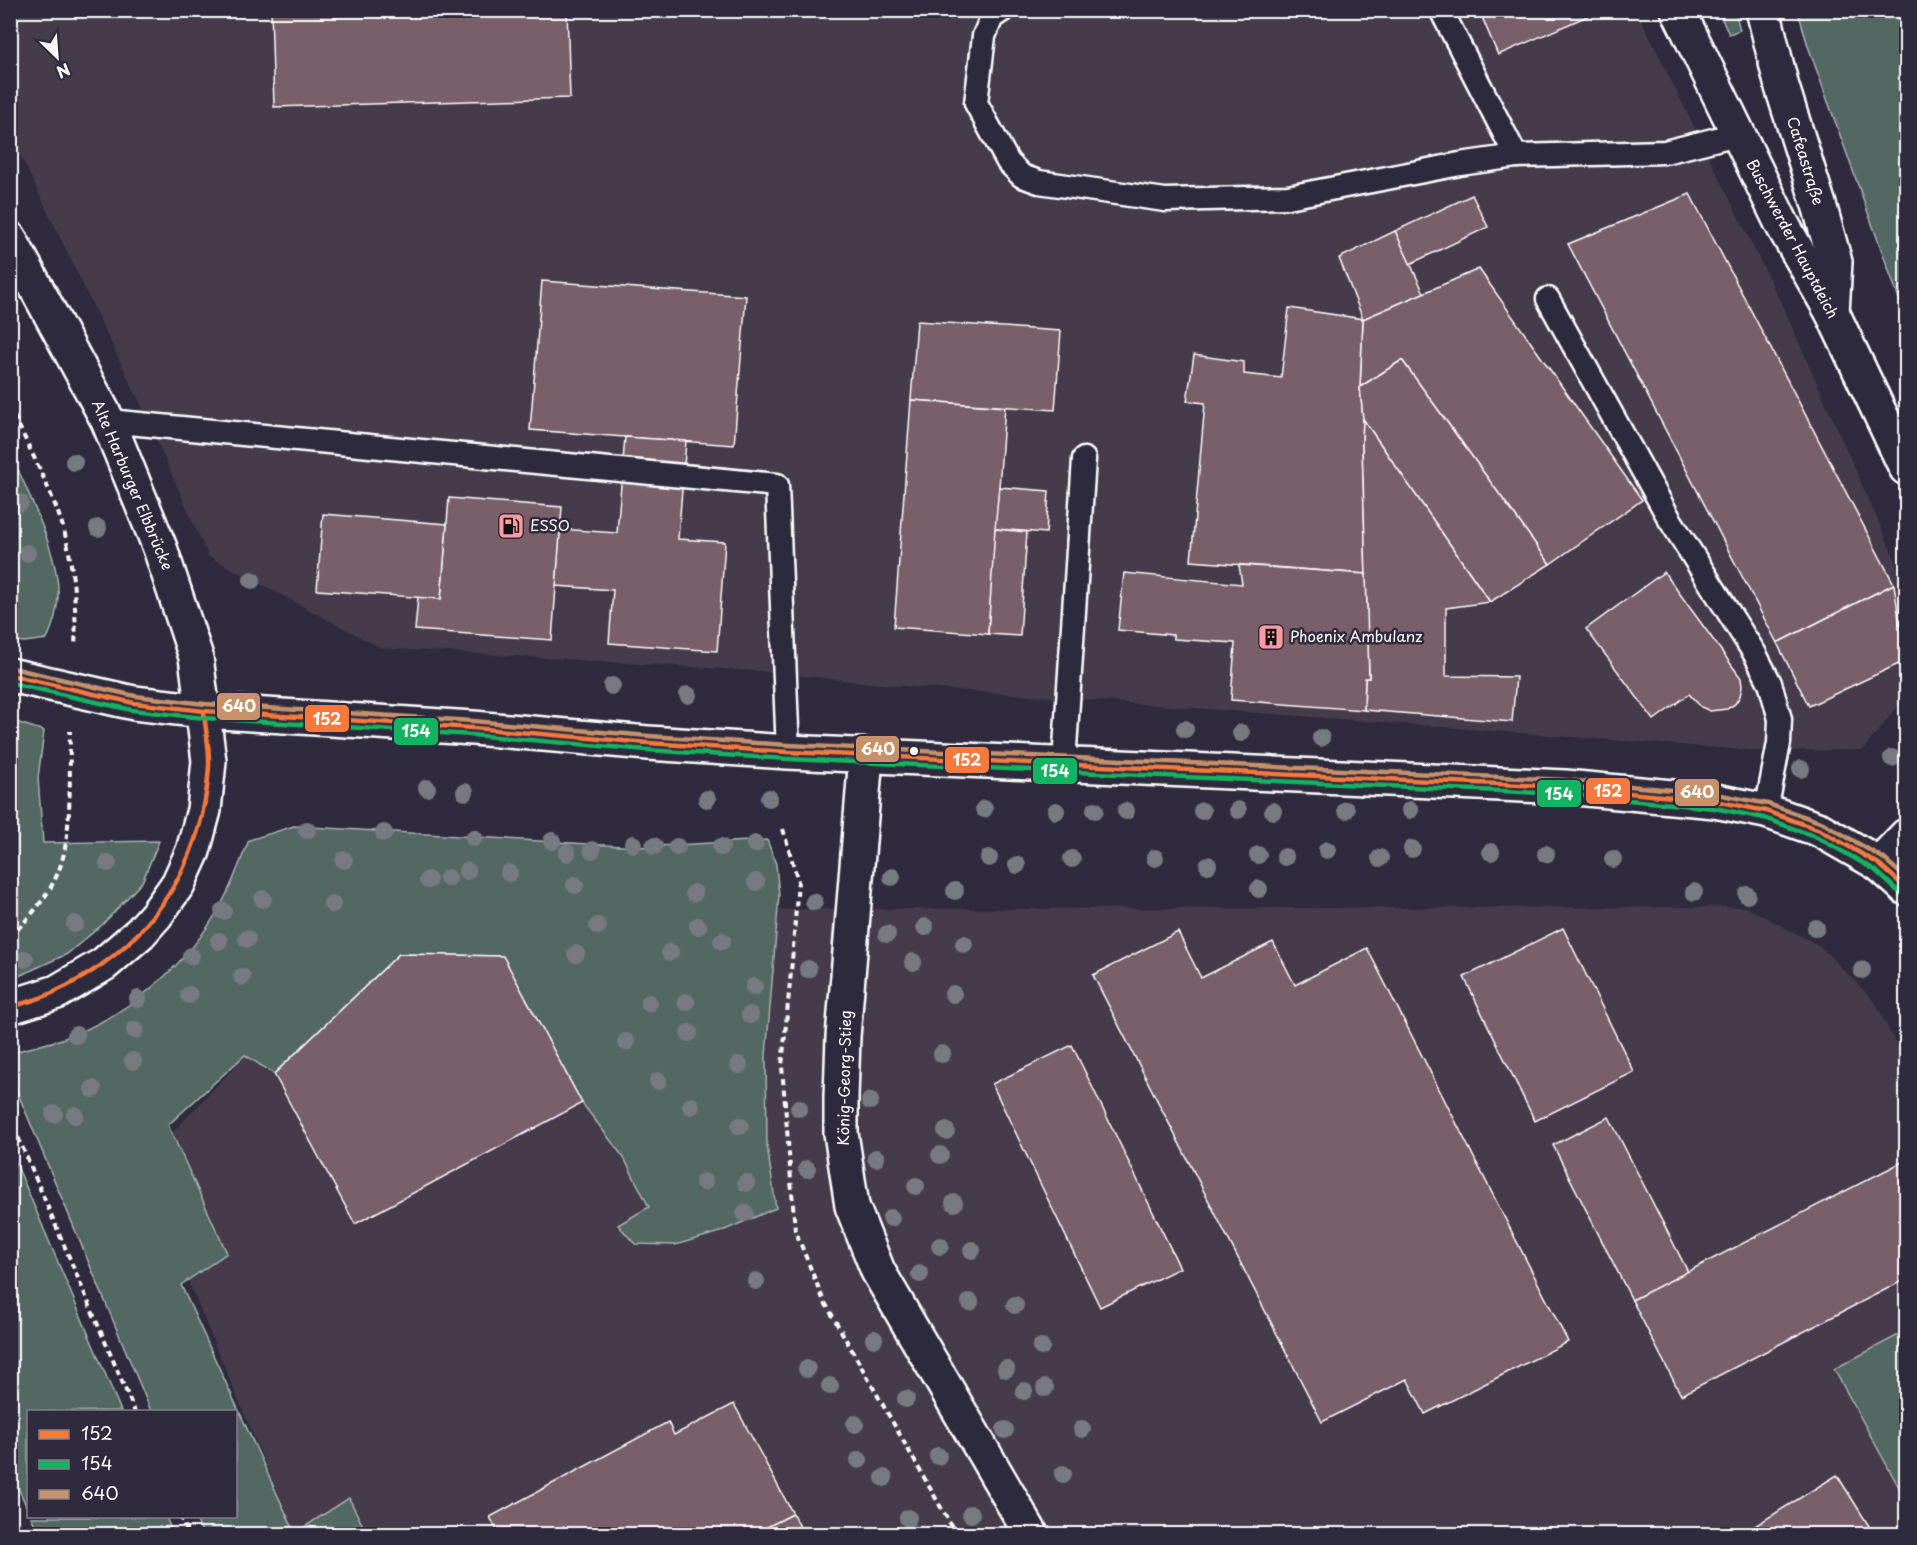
<svg xmlns="http://www.w3.org/2000/svg" width="1917" height="1545" font-family="'Playpen Sans',sans-serif">
<style>
.built{fill:#453a4b}
.green{fill:#536863;stroke:#a9b4b1;stroke-width:1.5}
.building{fill:#785f6b;stroke:#fff;stroke-width:1.5}
.lines{fill:none;stroke-linecap:round;stroke-linejoin:round}
.lane-casing{stroke:#fff;stroke-width:27}
.street-casing{stroke:#fff;stroke-width:38}
.secondary-casing{stroke:#fff;stroke-width:38}
.path{stroke:#fff;stroke-width:4;stroke-dasharray:6 4.5;stroke-linecap:butt}
.lane{stroke:#2f2a3d;stroke-width:22}
.street{stroke:#2f2a3d;stroke-width:33}
.secondary{stroke:#2f2a3d;stroke-width:33}
.bus-1-casing{stroke:#2f2a3d;stroke-width:9}
.bus-2-casing{stroke:#2f2a3d;stroke-width:9}
.bus-3-casing{stroke:#2f2a3d;stroke-width:9}
.bus-1{stroke:#f6793e;stroke-width:4.5}
.bus-2{stroke:#13b361;stroke-width:4.5}
.bus-3{stroke:#c7916a;stroke-width:4.5}
.tree{fill:#777a81}
.bus-dot{fill:#fff;stroke:#2f2a3d;stroke-width:2}
.labels{text-anchor:middle;stroke-width:5;stroke-linejoin:round;paint-order:stroke}
.street-label{font-size:15px;fill:#fff;stroke:#2f2a3d}
.poi-label{font-size:15px;fill:#fff;stroke:#2f2a3d;text-anchor:start}
.line-badge{stroke:#2f2a3d;stroke-width:2}
.badge-label{font-size:16px;text-anchor:middle;font-weight:bold;fill:#fff}
</style>
<rect width="100%" height="100%" fill="#2f2a3d"/>
<filter id="ink" filterUnits="userSpaceOnUse"><feTurbulence type="fractalNoise" baseFrequency=".0167" numOctaves="2"/><feDisplacementMap in="SourceGraphic" scale="12" xChannelSelector="R" yChannelSelector="G"/><feConvolveMatrix kernelMatrix="1 2 1 2 8 2 1 2 1" color-interpolation-filters="sRGB"/></filter>
<g filter="url(#ink)">
<g class="built">
<polygon points="11,11 1637,11 1786,313 1895,559 1906,619 1906,696 1863,750 1758,751 890,685 756,671 381,648 208,556 141,405 11,136"/>
<polygon points="387,905 521,910 1746,907 1820,946 1875,1002 1906,1064 1906,1331 1834,1369 1906,1500 1906,1534 295,1534 140,1167"/>
</g>
<g class="green">
<polygon points="1718,11 1735,11 1740,30 1729,34"/>
<polygon points="1798,11 1906,11 1906,318 1808,46"/>
<path d="M10,452C27,490 61,558 58,598C57,613 53,626 47,639L24,642L11,640Z"/>
<polygon points="10,720 44,731 38,778 43,843 159,841 142,882 103,924 67,954 21,975 11,978"/>
<path d="M294,826L638,847L767,840L776,864L779,895L766,1056L767,1145L776,1208L720,1232L675,1245L635,1244L618,1225L649,1207L624,1158L582,1103L502,956L399,954L274,1074L245,1055L168,1125L227,1253L181,1285L295,1533L349,1498L367,1534H203L195,1517L236,1516V1412L151,1411L11,1077L10,1053C31,1047 53,1043 73,1035C138,1009 198,955 228,891C236,874 242,857 249,840Z"/>
<polygon points="10,1149 121,1411 28,1412 28,1510 11,1472"/>
<polygon points="1906,1331 1906,1500 1834,1369"/>
<polygon points="31,1517 166,1517 173,1534 40,1534"/>
</g>
<g class="building">
<polygon points="271,10 567,10 570,98 274,107"/>
<polygon points="1479,10 1599,10 1599,11 1498,55"/>
<polygon points="1690,194 1894,584 1777,643 1568,244"/>
<polygon points="1472,195 1488,227 1410,264 1395,231"/>
<polygon points="1395,231 1424,293 1363,319 1339,258"/>
<polygon points="1479,269 1642,500 1550,564 1402,360 1360,387 1363,319"/>
<polygon points="542,281 746,296 734,445 530,430"/>
<polygon points="1289,308 1363,319 1360,387 1363,419 1362,444 1366,574 1191,561 1205,403 1187,401 1194,355 1244,362 1244,374 1281,378"/>
<polygon points="917,321 1061,331 1055,410 911,400"/>
<polygon points="1402,360 1550,564 1490,602 1363,419 1360,387"/>
<polygon points="911,400 1005,407 988,634 894,627"/>
<polygon points="1363,419 1490,602 1446,608 1446,676 1516,677 1512,722 1364,710 1365,678 1369,678 1362,444"/>
<polygon points="625,437 686,441 678,539 725,542 717,651 609,643 613,590 556,586 560,529 617,533"/>
<polygon points="999,487 1049,491 1046,533 995,529"/>
<polygon points="449,498 562,507 552,640 415,630 418,597 441,599"/>
<polygon points="323,514 447,524 441,599 317,590"/>
<polygon points="995,529 1027,532 1020,636 988,634"/>
<polygon points="1239,565 1366,574 1369,678 1365,678 1364,710 1231,700 1235,643 1174,639 1173,635 1118,630 1124,573 1242,584"/>
<polygon points="1664,572 1741,678 1742,687 1740,696 1735,704 1727,709 1710,711 1701,707 1689,694 1654,720 1586,629"/>
<polygon points="1894,584 1905,661 1809,706 1777,643"/>
<polygon points="1563,928 1634,1072 1535,1121 1464,977"/>
<polygon points="1178,932 1201,978 1273,942 1295,985 1367,948 1568,1342 1425,1414 1407,1379 1322,1422 1093,975"/>
<polygon points="399,954 503,956 582,1103 355,1224 274,1074"/>
<polygon points="1072,1045 1180,1268 1100,1307 992,1084"/>
<polygon points="1609,1117 1688,1272 1632,1300 1553,1145"/>
<polygon points="1906,1160 1906,1279 1681,1395 1632,1300"/>
<polygon points="734,1404 793,1514 753,1534 499,1534 490,1517 668,1422 674,1435"/>
<polygon points="1837,1475 1874,1534 1742,1534"/>
<polygon points="793,1514 804,1534 753,1534"/>
</g>
<g class="lines">
<defs>
<g id="lane">
<polyline points="1003,10 992,17 984,36 976,103 1008,162 1022,176 1039,182 1165,200 1288,197 1460,164 1516,156 1665,152 1737,134"/>
<polyline points="1441,10 1516,156"/>
<polyline points="1548,299 1669,518 1755,654 1770,683 1780,719 1779,743 1766,811"/>
<polyline points="108,421 777,485 788,752"/>
<polyline points="1064,763 1084,459"/>
</g>
<g id="street">
<polyline points="1678,10 1782,224 1832,312 1906,468"/>
<polyline points="1763,10 1782,87 1820,208 1835,262 1832,312"/>
<polyline points="10,239 108,421 160,548 196,657 209,761 204,810 193,851 178,884 156,915 140,933 104,964 57,992 10,1007"/>
<polyline points="866,756 843,1037 841,1097 841,1133 852,1206 878,1271 1031,1534"/>
<polyline points="1879,864 1906,836"/>
</g>
<polyline id="secondary" points="10,675 134,703 204,711 473,728 648,743 788,752 1565,787 1715,801 1766,811 1820,830 1879,864 1906,888"/>
</defs>
<use href="#lane" class="lane-casing"/>
<use href="#street" class="street-casing"/>
<use href="#secondary" class="secondary-casing"/>
<g class="path">
<path d="M10,407C27,444 48,483 61,521C73,555 77,610 75,646"/>
<polyline points="783,829 798,881 792,961 782,1066 795,1230 823,1299 956,1534"/>
<path d="M10,937C30,917 49,896 59,870C73,834 69,771 70,731"/>
<polyline points="10,1118 135,1412"/>
<polyline points="180,1516 188,1534"/>
</g>
<use href="#lane" class="lane"/>
<use href="#street" class="street"/>
<use href="#secondary" class="secondary"/>
<defs>
<g id="bus-1">
<polyline points="10,675 134,703 204,711 473,728 648,743 788,752 1565,787 1715,801 1766,811 1820,830 1879,864 1906,888"/>
<path d="M10,1007C24,1003 37,1000 50,994C145,952 203,870 209,766C210,748 205,729 204,711"/>
</g>
<polyline id="bus-2" points="10,683 132,710 204,718 472,735 647,750 788,759 1564,794 1714,808 1764,818 1817,837 1875,870 1901,894"/>
<polyline id="bus-3" points="12,668 135,696 205,704 473,721 649,736 788,745 1565,780 1716,794 1768,804 1823,823 1883,858 1906,878"/>
</defs>
<use href="#bus-1" class="bus-1-casing"/>
<use href="#bus-2" class="bus-2-casing"/>
<use href="#bus-3" class="bus-3-casing"/>
<use href="#bus-1" class="bus-1"/>
<use href="#bus-2" class="bus-2"/>
<use href="#bus-3" class="bus-3"/>
</g>
<g class="tree">
<circle cx="74" cy="462" r="9"/>
<circle cx="20" cy="503" r="9"/>
<circle cx="98" cy="528" r="9"/>
<circle cx="27" cy="553" r="9"/>
<circle cx="252" cy="580" r="9"/>
<circle cx="612" cy="686" r="9"/>
<circle cx="688" cy="695" r="9"/>
<circle cx="1185" cy="729" r="9"/>
<circle cx="1241" cy="733" r="9"/>
<circle cx="1321" cy="738" r="9"/>
<circle cx="1892" cy="758" r="9"/>
<circle cx="1801" cy="769" r="9"/>
<circle cx="427" cy="788" r="9"/>
<circle cx="465" cy="792" r="9"/>
<circle cx="769" cy="798" r="9"/>
<circle cx="707" cy="799" r="9"/>
<circle cx="984" cy="809" r="9"/>
<circle cx="1095" cy="810" r="9"/>
<circle cx="1238" cy="810" r="9"/>
<circle cx="1346" cy="810" r="9"/>
<circle cx="1410" cy="810" r="9"/>
<circle cx="1056" cy="811" r="9"/>
<circle cx="1126" cy="811" r="9"/>
<circle cx="1202" cy="811" r="9"/>
<circle cx="1273" cy="811" r="9"/>
<circle cx="307" cy="830" r="9"/>
<circle cx="384" cy="833" r="9"/>
<circle cx="474" cy="838" r="9"/>
<circle cx="552" cy="841" r="9"/>
<circle cx="633" cy="844" r="9"/>
<circle cx="755" cy="844" r="9"/>
<circle cx="654" cy="846" r="9"/>
<circle cx="677" cy="847" r="9"/>
<circle cx="721" cy="847" r="9"/>
<circle cx="1412" cy="849" r="9"/>
<circle cx="592" cy="850" r="9"/>
<circle cx="1327" cy="850" r="9"/>
<circle cx="1491" cy="852" r="9"/>
<circle cx="567" cy="853" r="9"/>
<circle cx="1546" cy="854" r="9"/>
<circle cx="1258" cy="855" r="9"/>
<circle cx="1285" cy="857" r="9"/>
<circle cx="989" cy="858" r="9"/>
<circle cx="1155" cy="858" r="9"/>
<circle cx="1380" cy="858" r="9"/>
<circle cx="1072" cy="859" r="9"/>
<circle cx="1613" cy="859" r="9"/>
<circle cx="344" cy="860" r="9"/>
<circle cx="108" cy="863" r="9"/>
<circle cx="1017" cy="865" r="9"/>
<circle cx="1208" cy="865" r="9"/>
<circle cx="467" cy="871" r="9"/>
<circle cx="509" cy="873" r="9"/>
<circle cx="892" cy="877" r="9"/>
<circle cx="448" cy="878" r="9"/>
<circle cx="428" cy="880" r="9"/>
<circle cx="756" cy="882" r="9"/>
<circle cx="575" cy="885" r="9"/>
<circle cx="1259" cy="889" r="9"/>
<circle cx="955" cy="891" r="9"/>
<circle cx="1694" cy="892" r="9"/>
<circle cx="694" cy="893" r="9"/>
<circle cx="1747" cy="895" r="9"/>
<circle cx="263" cy="899" r="9"/>
<circle cx="814" cy="902" r="9"/>
<circle cx="332" cy="904" r="9"/>
<circle cx="223" cy="911" r="9"/>
<circle cx="75" cy="924" r="9"/>
<circle cx="598" cy="926" r="9"/>
<circle cx="698" cy="926" r="9"/>
<circle cx="925" cy="927" r="9"/>
<circle cx="1816" cy="928" r="9"/>
<circle cx="887" cy="934" r="9"/>
<circle cx="247" cy="939" r="9"/>
<circle cx="219" cy="941" r="9"/>
<circle cx="722" cy="941" r="9"/>
<circle cx="964" cy="944" r="9"/>
<circle cx="670" cy="952" r="9"/>
<circle cx="576" cy="954" r="9"/>
<circle cx="191" cy="956" r="9"/>
<circle cx="25" cy="959" r="9"/>
<circle cx="913" cy="962" r="9"/>
<circle cx="808" cy="969" r="9"/>
<circle cx="1862" cy="970" r="9"/>
<circle cx="242" cy="977" r="9"/>
<circle cx="754" cy="987" r="9"/>
<circle cx="953" cy="994" r="9"/>
<circle cx="189" cy="995" r="9"/>
<circle cx="138" cy="999" r="9"/>
<circle cx="686" cy="1002" r="9"/>
<circle cx="649" cy="1003" r="9"/>
<circle cx="750" cy="1015" r="9"/>
<circle cx="135" cy="1030" r="9"/>
<circle cx="689" cy="1033" r="9"/>
<circle cx="76" cy="1035" r="9"/>
<circle cx="626" cy="1042" r="9"/>
<circle cx="942" cy="1054" r="9"/>
<circle cx="133" cy="1061" r="9"/>
<circle cx="739" cy="1065" r="9"/>
<circle cx="658" cy="1081" r="9"/>
<circle cx="93" cy="1089" r="9"/>
<circle cx="870" cy="1101" r="9"/>
<circle cx="691" cy="1106" r="9"/>
<circle cx="799" cy="1108" r="9"/>
<circle cx="54" cy="1114" r="9"/>
<circle cx="75" cy="1115" r="9"/>
<circle cx="740" cy="1126" r="9"/>
<circle cx="946" cy="1131" r="9"/>
<circle cx="940" cy="1155" r="9"/>
<circle cx="876" cy="1158" r="9"/>
<circle cx="807" cy="1169" r="9"/>
<circle cx="704" cy="1182" r="9"/>
<circle cx="746" cy="1183" r="9"/>
<circle cx="916" cy="1186" r="9"/>
<circle cx="954" cy="1203" r="9"/>
<circle cx="745" cy="1213" r="9"/>
<circle cx="891" cy="1218" r="9"/>
<circle cx="940" cy="1246" r="9"/>
<circle cx="972" cy="1250" r="9"/>
<circle cx="920" cy="1274" r="9"/>
<circle cx="756" cy="1281" r="9"/>
<circle cx="970" cy="1302" r="9"/>
<circle cx="1015" cy="1305" r="9"/>
<circle cx="874" cy="1339" r="9"/>
<circle cx="1041" cy="1347" r="9"/>
<circle cx="807" cy="1369" r="9"/>
<circle cx="1006" cy="1369" r="9"/>
<circle cx="830" cy="1386" r="9"/>
<circle cx="1045" cy="1388" r="9"/>
<circle cx="1024" cy="1391" r="9"/>
<circle cx="906" cy="1399" r="9"/>
<circle cx="855" cy="1424" r="9"/>
<circle cx="1082" cy="1429" r="9"/>
<circle cx="1005" cy="1430" r="9"/>
<circle cx="938" cy="1456" r="9"/>
<circle cx="859" cy="1460" r="9"/>
<circle cx="1063" cy="1474" r="9"/>
<circle cx="884" cy="1478" r="9"/>
<circle cx="971" cy="1514" r="9"/>
<circle cx="908" cy="1518" r="9"/>
</g>
</g>
<defs>
<symbol id="fuel-square" viewBox="-11 -11 22 22"><rect x="-9" y="-9" width="18" height="18" rx="4" fill="#ff9aa2" stroke="#2f2a3d"/><path d="M-5.5-6h7V0h2V4h1.3V-2.5L3-4.5l.8-.8L6-3V5H2.5V1h-1V6h-7ZM-4.2-4.7v3.2H.2V-4.7Z" fill="#111"/></symbol>
<symbol id="building-square" viewBox="-11 -11 22 22"><rect x="-9" y="-9" width="18" height="18" rx="4" fill="#ff9aa2" stroke="#2f2a3d"/><path d="M-4-6H4V6H1V3H-1V6H-4ZM-2.5-4.3h1.7v1.8h-1.7ZM.8-4.3h1.7v1.8H.8ZM-2.5-1h1.7V.8h-1.7ZM.8-1h1.7V.8H.8Z" fill="#111"/></symbol>
</defs>
<g fill-rule="evenodd">
<use href="#fuel-square" x="496" y="511" width="30" height="30"/>
<use href="#building-square" x="1256" y="622" width="30" height="30"/>
</g>
<circle class="bus-dot" cx="914" cy="751" r="5"/>
<g class="labels">
<g class="street-label">
<text transform="translate(1805 161) rotate(73)" y="5">Cafeastraße</text>
<text transform="translate(1792 239) rotate(62)" y="5">Buschwerder Hauptdeich</text>
<text transform="translate(132 485) rotate(67)" y="5">Alte Harburger Elbbrücke</text>
<text transform="translate(845 1078) rotate(-89)" y="5">König-Georg-Stieg</text>
</g>
<g class="poi-label">
<text x="530" y="531">ESSO</text>
<text x="1290" y="642">Phoenix Ambulanz</text>
</g>
</g>
<g class="line-badge">
<rect x="216" y="692" width="45" height="29" rx="6" fill="#c7916a"/>
<rect x="304" y="704" width="46" height="29" rx="6" fill="#f6793e"/>
<rect x="393" y="717" width="46" height="29" rx="6" fill="#13b361"/>
<rect x="855" y="735" width="45" height="28" rx="6" fill="#c7916a"/>
<rect x="944" y="746" width="46" height="28" rx="6" fill="#f6793e"/>
<rect x="1032" y="757" width="46" height="28" rx="6" fill="#13b361"/>
<rect x="1585" y="777" width="46" height="28" rx="6" fill="#f6793e"/>
<rect x="1674" y="778" width="46" height="29" rx="6" fill="#c7916a"/>
<rect x="1536" y="779" width="46" height="29" rx="6" fill="#13b361"/>
</g>
<g class="badge-label">
<text x="239" y="712">640</text>
<text x="327" y="725">152</text>
<text x="416" y="737">154</text>
<text x="878" y="755">640</text>
<text x="967" y="766">152</text>
<text x="1055" y="777">154</text>
<text x="1608" y="797">152</text>
<text x="1697" y="798">640</text>
<text x="1559" y="800">154</text>
</g>
<rect width="1917" height="1545" fill="none" stroke="#2f2a3d" stroke-width="36"/>
<rect x="18" y="18" width="1881" height="1509" fill="none" stroke="#fff" stroke-width="2" filter="url(#ink)"/>
<rect x="27" y="1410" width="210" height="108" fill="#2f2a3d" stroke="#827f8b" stroke-width="1.5"/>
<rect x="39" y="1430" width="30" height="9" fill="#f6793e" stroke="#827f8b" stroke-width="1.5"/>
<text x="81" y="1440" font-size="18" fill="#ffffff">152</text>
<rect x="39" y="1460" width="30" height="9" fill="#13b361" stroke="#827f8b" stroke-width="1.5"/>
<text x="81" y="1470" font-size="18" fill="#ffffff">154</text>
<rect x="39" y="1490" width="30" height="9" fill="#c7916a" stroke="#827f8b" stroke-width="1.5"/>
<text x="81" y="1500" font-size="18" fill="#ffffff">640</text>
<g transform="translate(57 57) rotate(155)" stroke="#2f2a3d" stroke-width="4.5" paint-order="stroke">
<path d="M0-4.5L10 22L0 15L-10 22Z" fill="#ffffff"/>
<text y="-9" font-size="16" font-weight="bold" text-anchor="middle" fill="#ffffff">N</text>
</g>
</svg>
